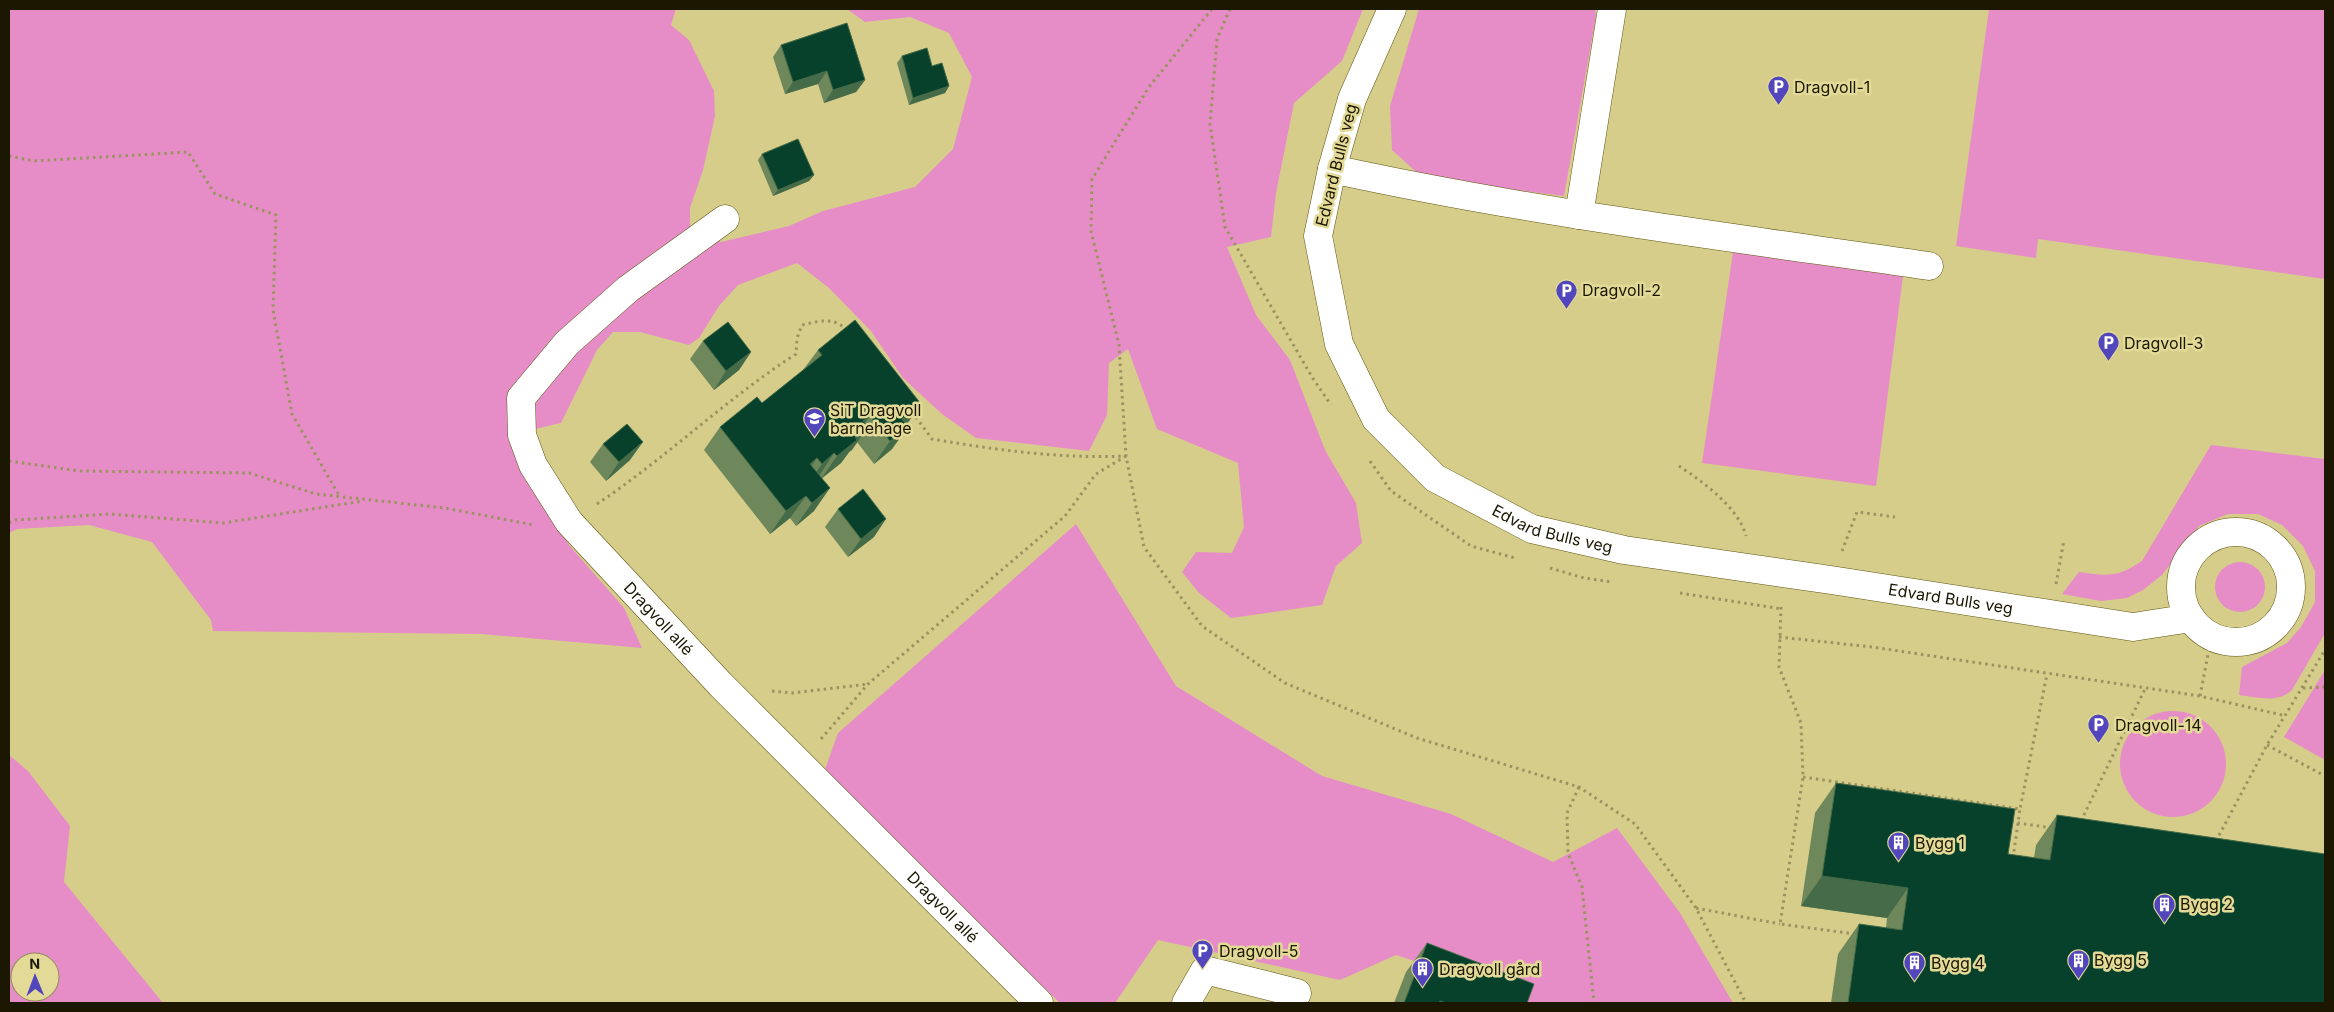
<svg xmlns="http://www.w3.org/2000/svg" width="2334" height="1012" font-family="Inter,sans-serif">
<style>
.green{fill:#e68dc7;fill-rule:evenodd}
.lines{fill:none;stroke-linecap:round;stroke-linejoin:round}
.minor-casing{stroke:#5e550f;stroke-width:29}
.path{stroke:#9b935f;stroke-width:3;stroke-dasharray:2.5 4;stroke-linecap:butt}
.minor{stroke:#fff;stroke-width:28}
.path-bridge{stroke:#9b935f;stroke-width:3;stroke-dasharray:2.5 4;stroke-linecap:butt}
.wall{fill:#6e875b}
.shaded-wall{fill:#456b48}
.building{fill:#07412b;stroke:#456b48}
.labels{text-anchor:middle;stroke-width:5;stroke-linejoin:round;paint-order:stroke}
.poi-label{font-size:16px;fill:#1b1700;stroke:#e3da98;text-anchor:start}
.street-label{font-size:16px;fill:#1b1700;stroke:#e3da98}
</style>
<rect width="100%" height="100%" fill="#d6cd8b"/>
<g class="green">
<polygon points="9,9 676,9 671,25 689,40 714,91 715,116 703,170 690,208 690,231 721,242 789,226 823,211 915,187 953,149 972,77 949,33 910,17 865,22 847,9 1363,9 1342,61 1294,103 1276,193 1271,237 1227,247 1256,315 1290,360 1325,450 1356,503 1362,543 1336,566 1322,605 1231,618 1199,593 1182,572 1196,552 1232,553 1244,527 1238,463 1157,429 1128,349 1109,363 1107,415 1089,451 976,438 942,414 903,378 871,331 829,288 797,263 738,285 719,306 699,338 689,345 640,332 613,332 597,350 561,423 531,430 530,478 569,545 624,608 642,648 481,634 213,631 211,620 152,542 89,525 17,529 9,533"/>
<polygon points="1419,9 1595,9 1596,16 1564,196 1423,178 1392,150 1390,106"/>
<polygon points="1989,9 2325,9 2325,279 2038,239 2036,258 1956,246"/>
<polygon points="1733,252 1903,276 1876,486 1702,463"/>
<path d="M2211,445L2325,459V633L2292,690C2278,704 2257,697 2239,695L2242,667L2287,643L2301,627L2315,602V571L2303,546L2282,525L2258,514H2228L2199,526L2162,575L2143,590L2127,598L2101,601L2062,594L2079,572C2107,576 2117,578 2142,561Z"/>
<polygon points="1076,524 1176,686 1322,776 1451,814 1553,862 1617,828 1680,913 1733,1003 1521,1003 1500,989 1396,955 1340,980 1158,940 1115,1003 1060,1003 823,775 838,733"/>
<circle cx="2240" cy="587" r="25"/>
<polygon points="2325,670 2325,760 2284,737"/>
<circle cx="2173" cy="764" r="53"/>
<path d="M9,755L28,771L70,826L64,882L163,1003H9ZM20,962H50V992H20Z"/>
</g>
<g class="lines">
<defs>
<g id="minor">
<path id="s1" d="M1392,9L1352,99L1332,169L1318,236L1339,344L1376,419L1435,478L1532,529L1624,550L1831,580L2133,627L2191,618"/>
<path d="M1332,169C1529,212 1729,237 1929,266"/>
<polyline points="1579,215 1612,9"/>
<path id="s2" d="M725,219L628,289L567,343L521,398L522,435L533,465L569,522L721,685L1039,1003"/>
<circle cx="2236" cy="587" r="55"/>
<polyline points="1186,1003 1205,970 1297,993 1292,1003"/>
</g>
</defs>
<use href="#minor" class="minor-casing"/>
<g class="path">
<polyline points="1212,9 1149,87 1092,179 1091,231 1119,345 1126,456 1144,547 1202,626 1285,683 1417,738 1579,787 1635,824 1696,908 1746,1003"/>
<polyline points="1230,9 1217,39 1210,124 1225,227 1312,377 1331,405"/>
<polyline points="9,156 34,161 188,152 215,194 276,215 273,310 292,414 340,497"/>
<path d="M912,412L932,439C996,450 1061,459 1126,456"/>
<polyline points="9,461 79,471 249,473 316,494 445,508 534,525"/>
<polyline points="1370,461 1391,491 1471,546 1515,558"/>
<path d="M1679,466C1702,481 1739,508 1746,536"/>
<path d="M597,504C666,458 726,399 796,354L797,338L802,325C819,321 835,316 847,331"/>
<polyline points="9,523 15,520 110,514 223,523 363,501"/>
<polyline points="1842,551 1857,512 1895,517"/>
<polyline points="1550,568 1584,578 1612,582"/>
<polyline points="2056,584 2064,540"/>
<polyline points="1680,593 1782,609"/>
<polyline points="1781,607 1779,667 1801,723 1803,777 1780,924 1855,934"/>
<polyline points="1779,637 1872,647 2200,696 2286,716"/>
<polyline points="2303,688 2325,687"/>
<polyline points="772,691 792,693 868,684"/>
<polyline points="2200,696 2210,644"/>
<polyline points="821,739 868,684 1065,516 1096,474 1126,456"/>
<polyline points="2267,745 2325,776"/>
<polyline points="1803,777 2020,809 2047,674"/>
<polyline points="1579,787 1567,813 1568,853 1582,887 1594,1003"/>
<polyline points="2081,821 2145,689"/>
<polyline points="2011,822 2052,828"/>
<polyline points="2216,841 2267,745 2325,650"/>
<polyline points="1696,908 1780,924"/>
</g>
<use href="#minor" class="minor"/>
<polyline class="path-bridge" points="2013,858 2020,809"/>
</g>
<g class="wall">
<polygon points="781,45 865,80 856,92 824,103 818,84 785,94 773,57"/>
<polygon points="902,56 932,66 949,86 945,93 909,105 897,63"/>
<polygon points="762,154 814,175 809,181 773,196 758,160"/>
<polygon points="703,341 751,352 739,370 714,390 690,359"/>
<polygon points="818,350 906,425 892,449 874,464 857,442 841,463 822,478 814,511 796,526 790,518 770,534 704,450 720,427 762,403 803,370"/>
<polygon points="603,444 630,460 606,481 590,462"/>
<polygon points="838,509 874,537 848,557 825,527"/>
<polygon points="1836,783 2008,854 2034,858 2036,845 2057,815 2325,1003 1831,1003 1838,954 1859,924 1886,928 1887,918 1801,906 1815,813"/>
<polygon points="1427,943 1527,1003 1394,1003 1406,972"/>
</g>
<g class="shaded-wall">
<polygon points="827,71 818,84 785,94 793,82"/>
<polygon points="865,80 856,92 824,103 833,90"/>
<polygon points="949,86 945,93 909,105 913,98"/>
<polygon points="814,175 809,181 773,196 778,190"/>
<polygon points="751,352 739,370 714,390 726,371"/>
<polygon points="921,404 905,427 902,419"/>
<polygon points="870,416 856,436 868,427 852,450 849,452 841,463 821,479 837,456 863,421"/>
<polygon points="908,427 892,449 874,464 890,441"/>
<polygon points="643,442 630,460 606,481 619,462"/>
<polygon points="834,453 819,476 806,486 822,464"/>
<polygon points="817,458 801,481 810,464"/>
<polygon points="830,488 814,511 796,526 812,503"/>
<polygon points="806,496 790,518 770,534 786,511"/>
<polygon points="886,519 874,537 848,557 861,539"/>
<polygon points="1822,876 1908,888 1887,918 1801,906"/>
</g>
<g class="building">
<polygon points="847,23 865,80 833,90 827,71 793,82 781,45"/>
<polygon points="927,48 932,66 942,63 949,86 913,98 902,56"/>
<polygon points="798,139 814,175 778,190 762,154"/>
<polygon points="855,320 921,404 902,419 908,427 890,441 870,416 863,421 868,427 855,437 857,440 837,456 834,453 822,464 817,458 810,464 830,488 812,503 806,496 786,511 720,427 757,397 762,403 822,355 818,350"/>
<polygon points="728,322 751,352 726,371 703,341"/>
<polygon points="627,424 643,442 619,462 603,444"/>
<polygon points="863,489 886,519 861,539 838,509"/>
<polygon points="1836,783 2015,809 2008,854 2050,860 2057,815 2325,854 2325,1003 1848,1003 1859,924 1902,930 1908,888 1822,876"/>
<polygon points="1427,943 1534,984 1527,1003 1446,1003 1440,1001 1439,1003 1404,1003"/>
</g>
<defs>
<symbol id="parking-pin" viewBox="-11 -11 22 30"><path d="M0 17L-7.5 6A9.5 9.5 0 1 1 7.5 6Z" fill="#5246bd" stroke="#e3da98"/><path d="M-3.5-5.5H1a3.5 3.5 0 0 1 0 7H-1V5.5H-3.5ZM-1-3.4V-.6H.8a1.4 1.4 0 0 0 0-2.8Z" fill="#fff"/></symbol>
<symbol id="school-pin" viewBox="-11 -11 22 30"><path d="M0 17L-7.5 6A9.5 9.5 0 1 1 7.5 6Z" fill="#5246bd" stroke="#e3da98"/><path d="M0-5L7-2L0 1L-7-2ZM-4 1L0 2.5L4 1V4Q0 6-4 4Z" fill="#fff"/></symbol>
<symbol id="building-pin" viewBox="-11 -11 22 30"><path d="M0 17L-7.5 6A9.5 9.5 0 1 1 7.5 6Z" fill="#5246bd" stroke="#e3da98"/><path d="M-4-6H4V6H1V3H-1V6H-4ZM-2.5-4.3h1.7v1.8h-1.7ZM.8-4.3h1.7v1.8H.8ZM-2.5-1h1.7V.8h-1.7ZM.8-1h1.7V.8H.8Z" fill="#fff"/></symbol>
</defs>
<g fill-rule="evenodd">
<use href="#parking-pin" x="1766" y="74" width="25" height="34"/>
<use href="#parking-pin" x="1554" y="278" width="25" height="34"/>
<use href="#parking-pin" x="2096" y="330" width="25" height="34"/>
<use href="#school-pin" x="802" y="406" width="25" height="34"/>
<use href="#parking-pin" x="2086" y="712" width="25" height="34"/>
<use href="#building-pin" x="1886" y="830" width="25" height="34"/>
<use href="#building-pin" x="2152" y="892" width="25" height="34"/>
<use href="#parking-pin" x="1190" y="938" width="25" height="34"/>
<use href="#building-pin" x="2066" y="948" width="25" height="34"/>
<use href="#building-pin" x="1902" y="950" width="25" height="34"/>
<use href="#building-pin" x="1410" y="956" width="25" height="34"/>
</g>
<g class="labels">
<g class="poi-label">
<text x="1794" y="93">Dragvoll-1</text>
<text x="1582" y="296">Dragvoll-2</text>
<text x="2124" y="349">Dragvoll-3</text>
<text x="830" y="416">SiT Dragvoll<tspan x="830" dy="18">barnehage</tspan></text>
<text x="2115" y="731">Dragvoll-14</text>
<text x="1915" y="849">Bygg 1</text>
<text x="2180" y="910">Bygg 2</text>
<text x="1219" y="957">Dragvoll-5</text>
<text x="2094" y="966">Bygg 5</text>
<text x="1931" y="969">Bygg 4</text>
<text x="1439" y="975">Dragvoll gård</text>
</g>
<g class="street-label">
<text transform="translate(1336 165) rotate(-76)" y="6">Edvard Bulls veg</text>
<text dy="6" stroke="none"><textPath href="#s1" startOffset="646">Edvard Bulls veg</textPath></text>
<text dy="6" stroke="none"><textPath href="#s1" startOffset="1051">Edvard Bulls veg</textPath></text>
<text dy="6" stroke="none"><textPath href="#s2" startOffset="541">Dragvoll allé</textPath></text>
<text dy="6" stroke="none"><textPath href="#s2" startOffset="946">Dragvoll allé</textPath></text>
</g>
</g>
<rect width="2334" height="1012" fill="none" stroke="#1b1700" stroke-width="20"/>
<g transform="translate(35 977) rotate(359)"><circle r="24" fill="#e3da98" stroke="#938c5b"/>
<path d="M0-4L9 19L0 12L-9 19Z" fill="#5246bd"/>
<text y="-8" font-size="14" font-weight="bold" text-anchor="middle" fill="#1b1700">N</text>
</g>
</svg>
